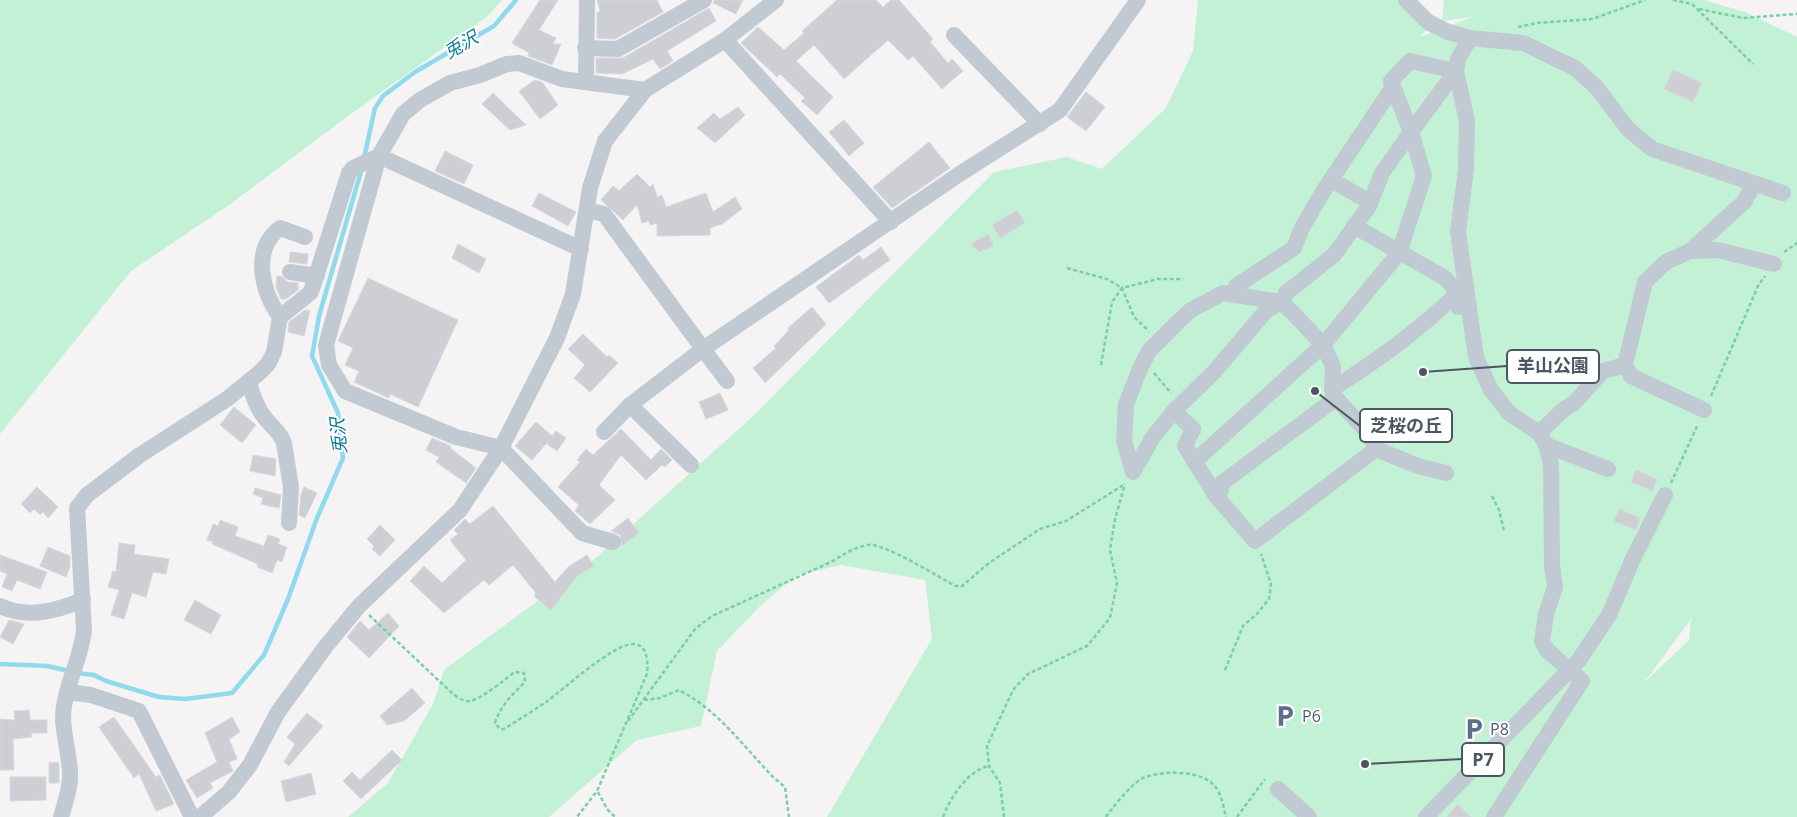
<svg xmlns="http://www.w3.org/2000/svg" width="1797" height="817" font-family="'Open Sans','Noto Sans JP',sans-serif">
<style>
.green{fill:#c3f1d5;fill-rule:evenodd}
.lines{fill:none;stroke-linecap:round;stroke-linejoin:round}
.stream{stroke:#90daee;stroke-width:4.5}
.building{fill:#cdcfd5;stroke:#d7d9de}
.path{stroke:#7ad0a6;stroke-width:2.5;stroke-dasharray:4 2.5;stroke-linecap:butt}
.minor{stroke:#c1cad2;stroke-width:16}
.labels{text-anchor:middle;stroke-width:4;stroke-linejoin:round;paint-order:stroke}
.service-label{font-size:16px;fill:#4e5e75;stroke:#fff;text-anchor:start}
.water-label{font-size:18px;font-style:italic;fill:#0c7c9b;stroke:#fff}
.leader{fill:none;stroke:#4a5661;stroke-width:2}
.callout-dot{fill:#4a5661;stroke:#fff;stroke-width:2}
.callout{fill:#fff;stroke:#4a5661;stroke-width:2}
.callout-label{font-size:18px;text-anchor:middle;font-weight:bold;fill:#4a5661}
</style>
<rect width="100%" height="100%" fill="#f5f3f3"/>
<g class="green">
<polygon points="0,0 502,0 487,17 359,108 229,205 131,271 0,434"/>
<path d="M1198,0H1398L1426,30L1420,37L1472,17L1442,21L1444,0H1704L1745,12L1797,37V817H827L932,639L925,580L841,565L797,575L760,606L717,651L701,726L637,740L549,817H348L388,783L433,704L444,670L597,557L752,417L994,172L1067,157L1102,169L1166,108L1193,51ZM1691,619L1689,640L1646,681V680Z"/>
</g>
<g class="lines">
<g class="stream">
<polyline points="364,158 375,108 383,96 415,72 494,26 516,0"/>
<polyline points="0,664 47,666 69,671"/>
<polyline points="77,673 94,675 106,681 159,697 185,699 232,693 264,655 288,599 317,518 343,458 338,413 312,356 319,316 362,168"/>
</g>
</g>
<g class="building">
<polygon points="540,0 558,0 539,30 556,38 553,44 561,44 552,65 528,56 529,53 512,43"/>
<polygon points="597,0 657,0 663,12 615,39 597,38 597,13 600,11"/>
<polygon points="714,0 743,0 736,14 713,3"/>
<polygon points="837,0 876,0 883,7 891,0 899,0 933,39 930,42 948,63 952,59 963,71 942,89 913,56 908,60 888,40 844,79 814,45 796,61 833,97 817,115 801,101 805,98 780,74 777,77 741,43 758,27 784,50 804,33 802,31"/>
<polygon points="709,8 716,21 667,51 673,61 660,69 653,59 622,74 596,73 596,58 623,58"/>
<polygon points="1673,70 1702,83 1693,102 1664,89"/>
<polygon points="535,80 542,82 558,105 540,119 519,91"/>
<polygon points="1086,92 1105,107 1086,131 1067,117"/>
<polygon points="493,93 526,125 510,130 482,104"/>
<polygon points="738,107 745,115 715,143 697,128 714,113 720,119"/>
<polygon points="844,120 864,143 849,156 829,132"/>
<polygon points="929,142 950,168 892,208 873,187"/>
<polygon points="445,151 473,165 464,184 435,171"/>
<polygon points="637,174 650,187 653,184 657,197 662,195 666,207 706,193 713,212 735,197 742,209 722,224 710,228 710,235 657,236 657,223 650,225 649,221 642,223 637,205 623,220 601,200 613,186 619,191"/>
<polygon points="539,193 576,212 568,226 532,206"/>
<polygon points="1017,210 1025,223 1000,238 992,225"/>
<polygon points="988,234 994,246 979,252 971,244"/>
<polygon points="458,244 486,259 479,273 452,258"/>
<polygon points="881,247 890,260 829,303 816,287 859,255 863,260"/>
<polygon points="290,252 308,254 307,264 289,262"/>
<polygon points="277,276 281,276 288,282 298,283 298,290 286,299 281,299 276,287"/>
<polygon points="368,278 458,320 418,407 390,394 389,398 354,382 359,371 345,365 353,348 338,341"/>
<polygon points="812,307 826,324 765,383 753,368 776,348 774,346 789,330 788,328"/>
<polygon points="305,310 310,311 304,336 288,332 289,322"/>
<polygon points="583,334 607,357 609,355 618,363 590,392 574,378 585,365 568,349"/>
<polygon points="720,393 728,410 706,419 699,402"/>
<polygon points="234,407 256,425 242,443 220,425"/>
<polygon points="536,422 552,436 556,431 566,438 557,451 547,444 551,438 532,460 515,446"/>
<polygon points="621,429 651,460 661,449 672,460 665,467 662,465 646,480 621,455 599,485 615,500 590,524 575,511 579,505 558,487 580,462 577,460 586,449 593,455"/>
<polygon points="432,438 451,446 450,448 476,468 466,483 436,462 439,457 426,450"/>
<polygon points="253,455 276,459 275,476 250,471"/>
<polygon points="1636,470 1657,479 1653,491 1631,482"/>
<polygon points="37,487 58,507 48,518 43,512 40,515 34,509 30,513 21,504"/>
<polygon points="304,487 317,493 305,518 299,515 301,494"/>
<polygon points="255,488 281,495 279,508 261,504 263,498 253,494"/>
<polygon points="493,506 555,582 568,567 587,555 594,566 578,575 551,610 534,596 536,593 513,565 489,585 484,580 444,613 410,581 424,566 442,583 466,560 450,540 458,534 454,530 465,519 470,524"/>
<polygon points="1619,509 1640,518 1636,530 1614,521"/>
<polygon points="628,518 639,533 622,546 620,535 611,531"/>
<polygon points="220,520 238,527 235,536 264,546 268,535 280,539 278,544 287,547 282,562 277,560 272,573 257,567 258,564 212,544 213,542 207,540 213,524 218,526"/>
<polygon points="380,525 395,540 380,556 372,549 374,546 367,539"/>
<polygon points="119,543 135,545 134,554 169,559 166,574 153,572 146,597 132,593 124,619 111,615 119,590 108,587 113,571 116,572"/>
<polygon points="48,547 70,556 70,567 66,577 40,566"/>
<polygon points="0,555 47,572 40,589 17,580 12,591 2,587 7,574 0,571"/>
<polygon points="195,600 221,615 211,634 184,620"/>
<polygon points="388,613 399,626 369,658 347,637 360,621 369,630"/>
<polygon points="9,620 24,624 13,644 0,637"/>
<polygon points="412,688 425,703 404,721 387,725 380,716"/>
<polygon points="29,710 30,720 47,720 47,733 31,733 32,737 13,739 14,770 0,770 0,719 15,720 14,711"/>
<polygon points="307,713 323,726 289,766 284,762 295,744 287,737"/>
<polygon points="114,717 156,777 160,775 174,804 156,811 139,774 134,778 99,727"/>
<polygon points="232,717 240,732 229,739 237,759 229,762 233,771 210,783 213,788 197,798 186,780 217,762 205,733"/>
<polygon points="392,750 402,760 361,799 343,781 352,772 360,780"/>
<polygon points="49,762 59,763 59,783 49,783"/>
<polygon points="311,773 316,794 286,802 281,781"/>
<polygon points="10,777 46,777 46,800 10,801"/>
<polygon points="1458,804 1471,817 1447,817"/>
</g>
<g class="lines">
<g class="path">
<polyline points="1673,0 1692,4 1753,64"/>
<polyline points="1699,9 1743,18 1797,14"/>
<polyline points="1518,27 1537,23 1592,19 1645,0"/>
<polyline points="1784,252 1797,243"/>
<polyline points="1067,268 1107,279 1122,288 1134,317 1149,331"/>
<polyline points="1101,365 1112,302 1122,288 1158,279 1183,279"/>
<polyline points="1154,373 1171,393"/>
<polyline points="1711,396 1758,286 1765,276"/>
<polyline points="1671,483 1698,424"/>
<polyline points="1492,496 1499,510 1504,531"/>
<path d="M369,615L452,693C457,697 464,702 470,701C482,699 505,679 515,672L524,673L525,682C513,694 500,706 495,723L500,729H504C518,720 533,711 546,702C564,689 613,644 633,644C648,644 648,663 647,674L597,791L577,817"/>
<polyline points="1225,670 1243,626 1257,614 1269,599 1271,584 1261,554"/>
<path d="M644,700L660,698L679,690C718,710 744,747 774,778L785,787L789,817"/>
<path d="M628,721L695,629L712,616L833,561C844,554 855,547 868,545C883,542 940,578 956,586H962L989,563L1040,529L1066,521L1125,484"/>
<polyline points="598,792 607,809 615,817"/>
<path d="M943,817C950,798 968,770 989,766"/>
<polyline points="1004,817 1000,783 989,766 987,746 1013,690 1028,674 1087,646 1110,618 1117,583 1110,550 1115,519 1125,484"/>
<path d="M1106,817C1112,808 1133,782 1143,778C1163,770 1208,769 1218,791C1222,798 1224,809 1226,817"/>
<polyline points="1237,817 1265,779"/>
</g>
<g class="minor">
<polyline points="1406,0 1428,22 1448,32 1470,38 1523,43 1575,68 1597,88 1628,129 1652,149 1783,193"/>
<polyline points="954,35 1040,124"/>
<polyline points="1470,38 1458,59 1456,71 1467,121 1466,169 1458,232 1476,357 1491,390 1509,413 1539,433 1546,445 1551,464 1552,565 1555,587 1546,614 1542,641 1547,650 1582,681 1494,817"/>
<polyline points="725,40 891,222"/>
<polyline points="585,48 618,49 704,0"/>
<polygon points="1410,61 1456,71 1411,132 1391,81"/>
<polyline points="586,82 587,0"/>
<polyline points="379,156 581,249"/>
<polyline points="1331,180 1370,202"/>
<polyline points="587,210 604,214 703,349 961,173 1060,110 1138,0"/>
<polyline points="1354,226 1445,278 1458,293 1458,307"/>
<polyline points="1690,251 1744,202 1754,184"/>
<polyline points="290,272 317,276"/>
<polyline points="1234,294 1236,286 1294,248 1302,228 1322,193 1393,87"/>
<path d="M280,317C262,292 251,250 280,228L305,237"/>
<path d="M249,382C252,394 257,408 265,418C272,427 280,432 284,443L291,487L289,523"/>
<path d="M1332,389C1380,359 1416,332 1458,293"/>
<polyline points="630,405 691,465"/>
<polyline points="1704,410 1631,376 1625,365 1645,282 1666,262 1690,251 1718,250 1774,264"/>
<polyline points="1174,411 1193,429 1185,446 1216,496 1221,490 1222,483 1335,399"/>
<polyline points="604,432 630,405 703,349 727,381"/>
<polyline points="1539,433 1563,410 1574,403 1603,371 1625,365"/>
<polyline points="1546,445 1608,469"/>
<polyline points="1376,449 1370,435 1333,395 1332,389 1333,366 1323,345 1293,313 1281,302 1223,293 1191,310 1180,320 1149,351 1140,369 1126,404 1124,441 1133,472 1153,437 1174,411 1214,372 1266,311 1281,302 1286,293 1334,255 1369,206 1382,173 1411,132"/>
<polyline points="1194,462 1323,345 1399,253 1424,176 1411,132"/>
<polyline points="1216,496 1255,541 1376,449 1418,466 1446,473"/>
<polyline points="613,542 582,533 501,448 456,437 345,391 329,365 326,345 379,156 403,114 420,100 450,83 480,75 507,64 519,63 562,79 645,90"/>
<path d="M0,606C28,619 56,611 83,600"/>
<polyline points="68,692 91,695 139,711 192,817"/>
<polyline points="1278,789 1309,817"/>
<path d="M61,817C65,803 71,787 70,772C69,754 64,737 63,719C63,689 81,660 84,630L77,508L87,495L140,455L227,399L259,373L268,364L274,352L280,317L310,293L313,286L349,173L353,168L379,156"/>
<polyline points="200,817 229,792 250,765 278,712 326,646 359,606 460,510 501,448 557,338 573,294 590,188 605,141 645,90 725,40 776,0"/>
<polyline points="1426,817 1579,660 1609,615 1632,561 1665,495"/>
</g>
</g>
<defs>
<symbol id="parking-bare" viewBox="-9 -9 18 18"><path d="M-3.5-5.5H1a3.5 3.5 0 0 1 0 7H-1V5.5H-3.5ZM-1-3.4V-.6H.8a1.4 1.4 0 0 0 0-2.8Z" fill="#5c6f8a" stroke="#fff" stroke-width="2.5" paint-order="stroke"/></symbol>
</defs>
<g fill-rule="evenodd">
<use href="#parking-bare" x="1269" y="700" width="32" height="32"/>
<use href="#parking-bare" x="1458" y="713" width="32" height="32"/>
</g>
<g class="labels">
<g class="service-label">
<text x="1302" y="722">P6</text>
<text x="1490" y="735">P8</text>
</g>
<g class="water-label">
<text transform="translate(461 45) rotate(-30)" y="6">兎沢</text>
<text transform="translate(339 436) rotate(-95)" y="6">兎沢</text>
</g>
</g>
<path class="leader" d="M1423 372L1507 366M1315 391L1360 426M1365 764L1462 759"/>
<g class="callout-dot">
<circle cx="1423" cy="372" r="5"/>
<circle cx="1315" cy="391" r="5"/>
<circle cx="1365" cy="764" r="5"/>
</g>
<g class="callout">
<rect x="1507" y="350" width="92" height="33" rx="5"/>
<rect x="1360" y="409" width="92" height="33" rx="5"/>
<rect x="1462" y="743" width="42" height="33" rx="5"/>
</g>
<g class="callout-label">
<text x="1553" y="372">羊山公園</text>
<text x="1406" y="432">芝桜の丘</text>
<text x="1483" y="766">P7</text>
</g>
</svg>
